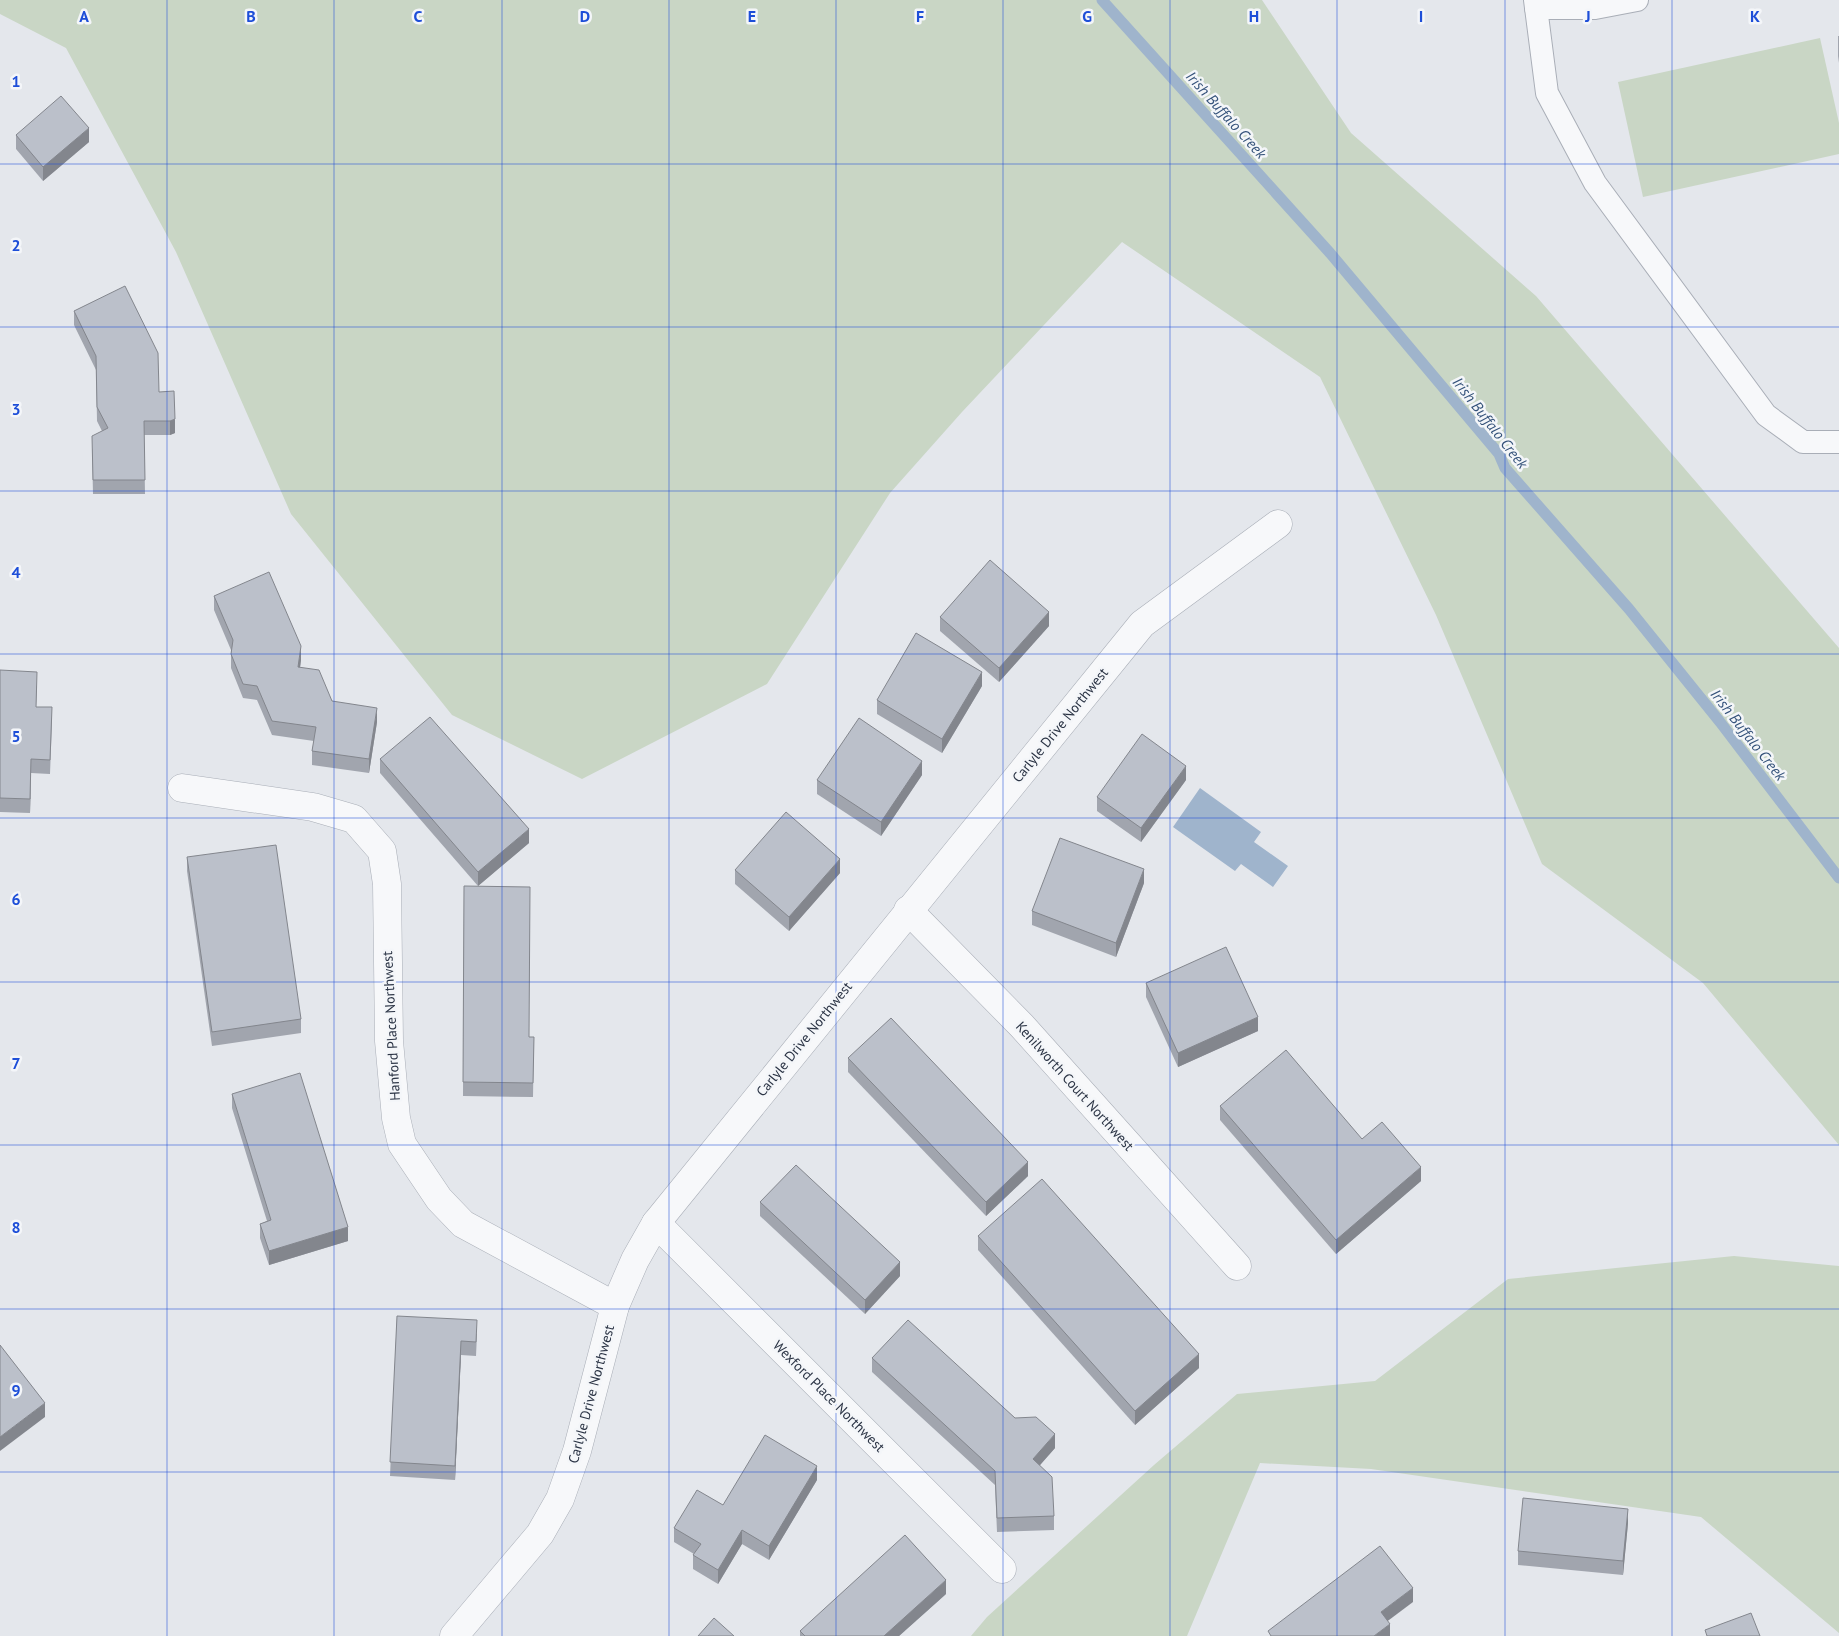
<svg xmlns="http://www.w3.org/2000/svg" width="1839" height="1636" font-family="'PT Sans',sans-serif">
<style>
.green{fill:#c9d6c5}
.water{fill:#9fb4cc}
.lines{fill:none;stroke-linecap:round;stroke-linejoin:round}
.stream{stroke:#9fb4cc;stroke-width:11}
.lane-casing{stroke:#a9aeb7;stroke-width:24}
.street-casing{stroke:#a9aeb7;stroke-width:29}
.lane{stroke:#f7f8fa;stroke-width:22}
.street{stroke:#f7f8fa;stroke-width:28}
.wall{fill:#a1a5ae}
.shaded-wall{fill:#83868d}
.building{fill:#bbc0ca;stroke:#83868d}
.grid{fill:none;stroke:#1d4ed8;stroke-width:1;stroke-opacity:0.55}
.labels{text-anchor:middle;stroke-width:5;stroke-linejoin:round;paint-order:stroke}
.street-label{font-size:14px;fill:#2b3445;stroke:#f4f6f9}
.water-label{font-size:15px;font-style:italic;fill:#34527a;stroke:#f4f6f9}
.grid-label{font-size:16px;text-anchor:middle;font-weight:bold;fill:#1d4ed8;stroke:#f4f6f9;stroke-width:5;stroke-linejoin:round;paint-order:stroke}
</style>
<rect width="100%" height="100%" fill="#e4e7ec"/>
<g class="green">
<polygon points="0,0 1262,0 1351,133 1536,296 1839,648 1839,1145 1703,983 1542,864 1436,615 1320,377 1122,242 962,412 890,493 767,684 582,779 452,715 291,514 176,252 66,48 0,14"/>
<polygon points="1820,38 1839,123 1839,154 1643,197 1618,82"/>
<polygon points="1734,1256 1839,1266 1839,1633 1701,1517 1371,1469 1260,1463 1187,1636 971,1636 987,1617 1154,1465 1237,1394 1375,1381 1508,1279"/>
</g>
<polygon class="water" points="1200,788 1261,832 1254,842 1288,866 1273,887 1241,864 1235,871 1173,827"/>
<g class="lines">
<polyline class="stream" points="1102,0 1330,253 1499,454 1505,468 1629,609 1720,722 1839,878"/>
<defs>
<g id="lane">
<polyline points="1535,0 1547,93 1595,183 1766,415 1803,442 1839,442"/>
<polyline points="1536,8 1595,8 1637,0"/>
</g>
<g id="street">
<polyline points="182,788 313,807 354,819 382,851 387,884 389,1041 396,1118 402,1144 439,1199 463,1224 615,1306"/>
<polyline points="908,910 1022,1026 1237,1266"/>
<polyline points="656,1223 1002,1569"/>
<polyline points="454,1636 540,1534 560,1499 577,1451 615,1306 635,1260 656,1223 1142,624 1278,524"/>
</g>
</defs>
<use href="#lane" class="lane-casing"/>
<use href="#street" class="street-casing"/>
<use href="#lane" class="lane"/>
<use href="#street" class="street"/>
</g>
<g class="wall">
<polygon points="1838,36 1839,36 1839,63 1838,56"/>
<polygon points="16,135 89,142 43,181 16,149"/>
<polygon points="74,311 159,392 175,433 170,435 144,435 145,494 93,494 92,450 102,431 97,421 96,370 74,325"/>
<polygon points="214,596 301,660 300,668 332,701 377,722 369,773 312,765 312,751 314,741 272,735 257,700 243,698 231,668 231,650 214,610"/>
<polygon points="940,617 1049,626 999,682 940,631"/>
<polygon points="0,670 37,686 36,707 52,721 50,774 31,773 30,813 0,812"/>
<polygon points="982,686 942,753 877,714 877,700"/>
<polygon points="380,759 529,843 478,886 380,773"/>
<polygon points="922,775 881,836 817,794 817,780"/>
<polygon points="1186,780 1141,842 1097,811 1097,797"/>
<polygon points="187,857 301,1019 301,1033 212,1046 187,871"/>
<polygon points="735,870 840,873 789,931 735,884"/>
<polygon points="1144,883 1116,957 1032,925 1032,911"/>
<polygon points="464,886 529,1037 534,1037 533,1097 463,1096"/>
<polygon points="1146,983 1258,1031 1178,1067 1146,997"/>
<polygon points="848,1058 1028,1176 986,1216 848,1072"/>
<polygon points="232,1094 348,1241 269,1265 260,1238 260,1224 267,1221 232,1108"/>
<polygon points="1220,1106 1421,1181 1336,1254 1220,1120"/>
<polygon points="760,1202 900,1276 865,1314 760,1216"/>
<polygon points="978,1236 1199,1368 1135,1425 978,1250"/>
<polygon points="397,1316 477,1334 476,1356 461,1355 455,1480 390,1476"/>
<polygon points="872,1358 1015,1418 1055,1448 1040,1465 1054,1516 1054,1530 997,1532 995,1485 872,1372"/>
<polygon points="817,1480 769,1560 742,1544 718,1584 693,1569 693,1555 694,1554 674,1542 674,1528 723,1505"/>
<polygon points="1628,1523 1623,1575 1518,1565 1518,1551"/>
<polygon points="946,1594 899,1636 800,1636 800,1631"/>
</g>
<g class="shaded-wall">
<polygon points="89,128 89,142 43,181 43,167"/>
<polygon points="175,419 175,433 170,435 170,421"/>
<polygon points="1049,612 1049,626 999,682 999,668"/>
<polygon points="301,646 301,660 298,681 298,667"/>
<polygon points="982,672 982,686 942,753 942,739"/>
<polygon points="377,708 377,722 369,773 369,759"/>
<polygon points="31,759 31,773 30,813 30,799"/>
<polygon points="922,761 922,775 881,836 881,822"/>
<polygon points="1186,766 1186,780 1141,842 1141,828"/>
<polygon points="529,829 529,843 478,886 478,872"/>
<polygon points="840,859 840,873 789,931 789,917"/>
<polygon points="1144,869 1144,883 1116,957 1116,943"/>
<polygon points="1258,1017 1258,1031 1178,1067 1178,1053"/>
<polygon points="1028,1162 1028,1176 986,1216 986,1202"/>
<polygon points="1421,1167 1421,1181 1336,1254 1336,1240"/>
<polygon points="348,1227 348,1241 269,1265 269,1251"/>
<polygon points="900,1262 900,1276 865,1314 865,1300"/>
<polygon points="461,1341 461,1355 455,1480 455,1466"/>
<polygon points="1199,1354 1199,1368 1135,1425 1135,1411"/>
<polygon points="45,1403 45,1417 0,1451 0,1437"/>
<polygon points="1055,1434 1055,1448 1033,1473 1033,1459"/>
<polygon points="817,1466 817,1480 769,1560 769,1546"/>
<polygon points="1628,1509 1628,1523 1623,1575 1623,1561"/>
<polygon points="742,1530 742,1544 718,1584 718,1570"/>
<polygon points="946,1580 946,1594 899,1636 884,1636"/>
<polygon points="1413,1588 1413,1602 1381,1626 1381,1612"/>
<polygon points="1390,1624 1390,1636 1374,1636"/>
</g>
<g class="building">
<polygon points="61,96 89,128 43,167 16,135"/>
<polygon points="125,286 158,353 159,392 174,391 175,419 170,421 144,421 145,480 93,480 92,436 108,428 97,407 96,356 74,311"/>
<polygon points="990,560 1049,612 999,668 940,617"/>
<polygon points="269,572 301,646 298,667 319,670 332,701 377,708 369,759 312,751 316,727 272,721 257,686 243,684 231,654 233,640 214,596"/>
<polygon points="916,633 982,672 942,739 877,700"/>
<polygon points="0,670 37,672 36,707 52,707 50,760 31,759 30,799 0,798"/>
<polygon points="430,717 529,829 478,872 380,759"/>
<polygon points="859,718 922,761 881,822 817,780"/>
<polygon points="1142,734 1186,766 1141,828 1097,797"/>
<polygon points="786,812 840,859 789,917 735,870"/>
<polygon points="1060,838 1144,869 1116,943 1032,911"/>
<polygon points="276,845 301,1019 212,1032 187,857"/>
<polygon points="464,886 530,887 529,1037 534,1037 533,1083 463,1082"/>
<polygon points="1226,947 1258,1017 1178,1053 1146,983"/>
<polygon points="891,1018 1028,1162 986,1202 848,1058"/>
<polygon points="1286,1050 1362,1139 1382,1122 1421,1167 1336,1240 1220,1106"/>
<polygon points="300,1073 348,1227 269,1251 260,1224 271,1220 232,1094"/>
<polygon points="796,1165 900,1262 865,1300 760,1202"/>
<polygon points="1042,1179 1199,1354 1135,1411 978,1236"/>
<polygon points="397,1316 477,1320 476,1342 461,1341 455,1466 390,1462"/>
<polygon points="908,1320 1015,1418 1036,1417 1055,1434 1033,1459 1052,1477 1054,1516 997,1518 995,1471 872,1358"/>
<polygon points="0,1345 45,1403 0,1437"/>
<polygon points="765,1435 817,1466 769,1546 742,1530 718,1570 693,1555 701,1544 674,1528 697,1490 723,1505"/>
<polygon points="1523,1498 1628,1509 1623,1561 1518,1551"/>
<polygon points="905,1535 946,1580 884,1636 805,1636 800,1631"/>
<polygon points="1380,1546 1413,1588 1381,1612 1390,1624 1374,1636 1271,1636 1268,1631"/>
<polygon points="1751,1613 1760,1636 1707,1636 1705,1630"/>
<polygon points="714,1618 734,1636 698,1636"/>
</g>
<path class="grid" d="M167,0V1636M334,0V1636M502,0V1636M669,0V1636M836,0V1636M1003,0V1636M1170,0V1636M1337,0V1636M1505,0V1636M1672,0V1636M0,164H1839M0,327H1839M0,491H1839M0,654H1839M0,818H1839M0,982H1839M0,1145H1839M0,1309H1839M0,1472H1839"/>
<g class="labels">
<g class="street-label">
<text transform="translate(1060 725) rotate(-51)" y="5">Carlyle Drive Northwest</text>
<text transform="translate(391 1026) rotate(-93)" y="5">Hanford Place Northwest</text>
<text transform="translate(804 1039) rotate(-51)" y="5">Carlyle Drive Northwest</text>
<text transform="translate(1075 1086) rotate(48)" y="5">Kenilworth Court Northwest</text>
<text transform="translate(591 1394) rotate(-75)" y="5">Carlyle Drive Northwest</text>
<text transform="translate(829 1396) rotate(45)" y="5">Wexford Place Northwest</text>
</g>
<g class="water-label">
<text transform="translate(1226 115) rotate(48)" y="5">Irish Buffalo Creek</text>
<text transform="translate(1490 423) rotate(52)" y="5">Irish Buffalo Creek</text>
<text transform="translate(1748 735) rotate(52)" y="5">Irish Buffalo Creek</text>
</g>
</g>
<g class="grid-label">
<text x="84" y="22">A</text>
<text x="251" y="22">B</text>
<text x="418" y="22">C</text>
<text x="585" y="22">D</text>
<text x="752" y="22">E</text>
<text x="920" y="22">F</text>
<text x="1087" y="22">G</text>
<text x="1254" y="22">H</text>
<text x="1421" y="22">I</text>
<text x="1588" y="22">J</text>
<text x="1755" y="22">K</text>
<text x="16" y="87">1</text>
<text x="16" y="251">2</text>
<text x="16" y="415">3</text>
<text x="16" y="578">4</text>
<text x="16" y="742">5</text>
<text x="16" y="905">6</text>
<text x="16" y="1069">7</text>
<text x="16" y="1233">8</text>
<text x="16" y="1396">9</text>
</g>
</svg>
